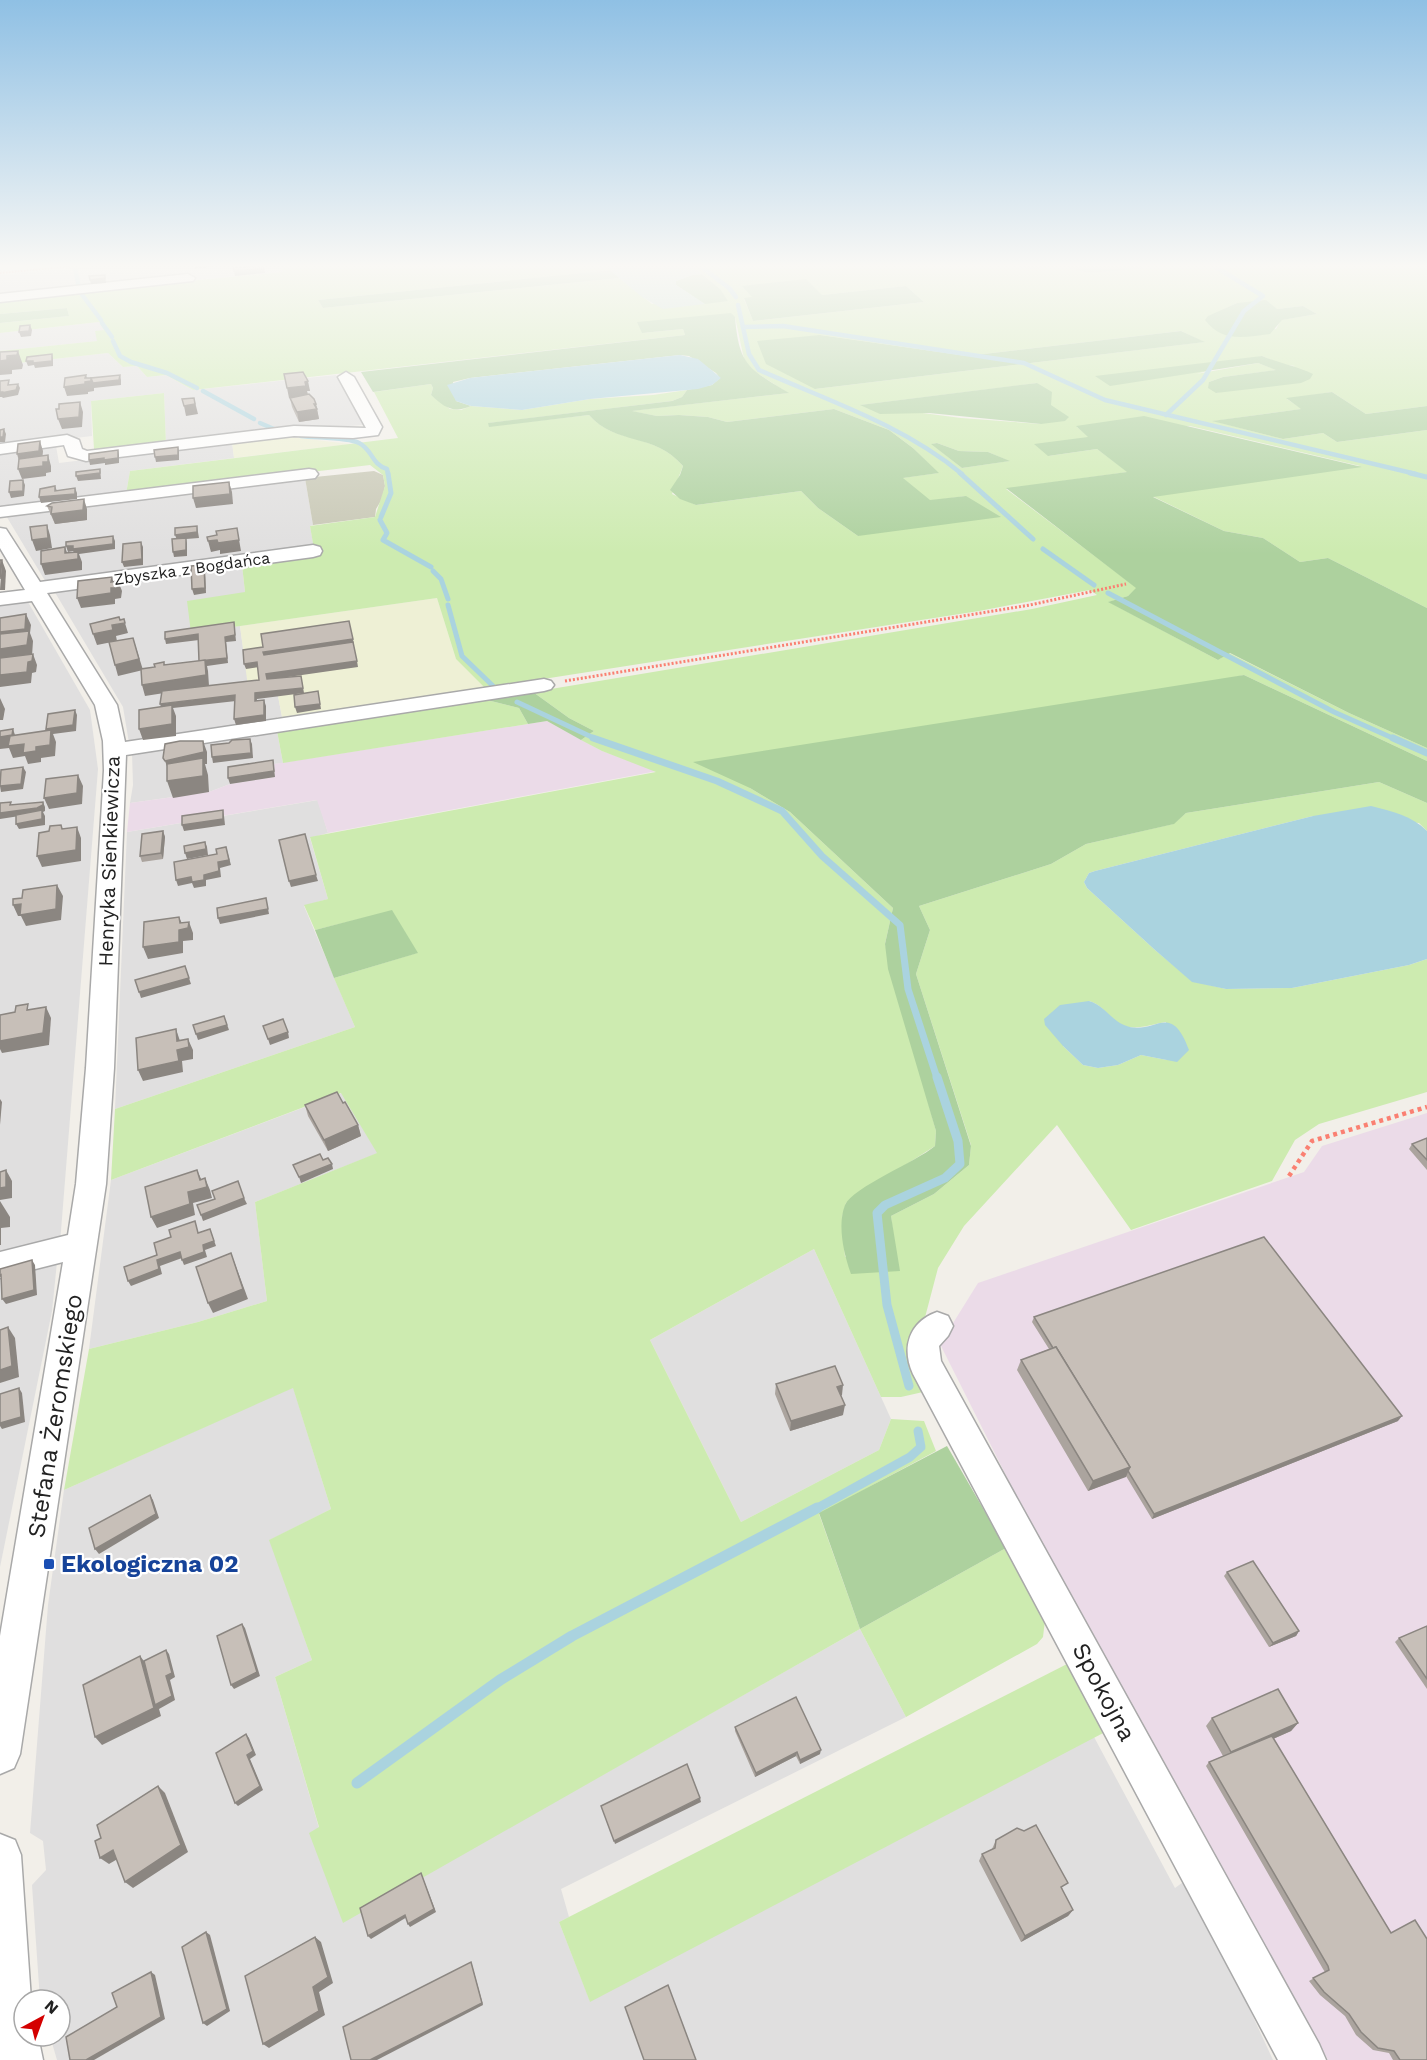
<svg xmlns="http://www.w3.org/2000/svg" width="1427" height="2060" font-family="'Work Sans',sans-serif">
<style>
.residential{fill:#e0dfdf}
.industrial{fill:#ebdbe8}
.construction{fill:#c7c7b4}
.farmland{fill:#eef0d5}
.grass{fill:#cdebb0;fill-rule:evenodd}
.forest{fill:#add19e}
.wetland{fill:#c6e0d4}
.water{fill:#aad3df}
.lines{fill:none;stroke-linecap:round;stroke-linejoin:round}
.stream-far4{stroke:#aad3df;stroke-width:4.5}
.stream-far3{stroke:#aad3df;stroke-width:5}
.stream-far2{stroke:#aad3df;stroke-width:7}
.stream-far1{stroke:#aad3df;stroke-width:9}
.stream{stroke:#aad3df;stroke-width:11}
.minor-casing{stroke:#a9a9a9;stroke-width:3}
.path-far2{stroke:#fa8072;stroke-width:2;stroke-dasharray:1.5 1.5;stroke-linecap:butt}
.path-far1{stroke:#fa8072;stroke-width:3;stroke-dasharray:2 2;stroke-linecap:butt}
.path{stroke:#fa8072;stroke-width:4.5;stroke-dasharray:4 4;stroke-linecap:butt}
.minor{fill:#fff;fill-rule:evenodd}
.wall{fill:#aba49e}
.shaded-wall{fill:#8b8681}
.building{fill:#c7bfb8;stroke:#8b8681;stroke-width:1.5}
.transit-dot{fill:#1a4fb4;stroke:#fff;stroke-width:2}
.labels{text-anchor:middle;stroke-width:4.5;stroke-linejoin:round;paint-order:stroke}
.far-street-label{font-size:16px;fill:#222;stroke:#fff}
.street-label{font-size:20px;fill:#222;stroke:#fff}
.near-street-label{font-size:24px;fill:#222;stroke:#fff}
.near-transit-label{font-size:24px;font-weight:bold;fill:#164399;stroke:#fff;text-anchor:start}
</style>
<rect width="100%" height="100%" fill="#f2efe9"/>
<g class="residential">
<polygon points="95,266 280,266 283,272 0,297 0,275"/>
<polygon points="99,322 104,330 98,341 0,351 0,333"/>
<polygon points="108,353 123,367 137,366 147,377 166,375 193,390 336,375 363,425 268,432 166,444 164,393 91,401 92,436 0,447 0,365"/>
<polygon points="232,442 234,458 130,471 126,494 2,509 0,505 0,452 56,446 59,463"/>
<polygon points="305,478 313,525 310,526 314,548 47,584 5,514"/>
<polygon points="242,565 245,592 191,633 240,626 244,655 303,681 304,693 278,696 282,717 277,717 277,721 129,743 123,707 53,589"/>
<polygon points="16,601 28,602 90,710 98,769 60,1243 0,1258 0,603"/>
<polygon points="277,731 283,763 274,764 275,777 230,784 209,792 130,803 133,785 132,753"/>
<polygon points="318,800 328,833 310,838 328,899 304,906 355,1027 115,1109 127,832"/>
<polygon points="342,1093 378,1153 255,1202 267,1301 198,1322 89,1349 111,1180"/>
<polygon points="814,1249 891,1419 879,1450 741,1522 650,1340"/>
<polygon points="57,1262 52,1311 0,1567 0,1275"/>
<polygon points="293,1387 331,1509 270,1540 312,1660 275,1677 319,1828 310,1833 362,1911 860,1629 906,1717 561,1889 569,1917 559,1922 590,2001 1094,1737 1175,1888 1186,1880 1230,1967 1273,2060 57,2060 50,2036 60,2036 60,2000 40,2000 32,1885 46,1870 43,1841 30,1833 48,1605 64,1490"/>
</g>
<g class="industrial">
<polygon points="547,721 602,751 657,771 328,833 317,800 127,832 130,803 209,792 230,784 275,777 274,764"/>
<polygon points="1427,1113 1427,2060 1328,2060 1035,1533 940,1344 978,1283 1304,1172 1322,1146"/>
</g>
<polygon class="construction" points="374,471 383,475 385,486 382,499 376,509 375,517 313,525 305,478"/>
<g class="farmland">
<polygon points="282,436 350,444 234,458 232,442"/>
<polygon points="437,598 456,659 485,688 282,717 278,696 248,687 240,626"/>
</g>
<g class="grass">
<path d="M280,266H605L612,270L318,300L323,308L619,278L652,304L720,289L693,266H1011L1030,269L1063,266L1088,273L1144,267L1141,266H1427V406L1366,414L1332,392L1287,399L1302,409L1214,421L1283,439L1323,433L1337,442L1427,430V608L1328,558L1300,562L1263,538L1224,531L1152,496L1360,466L1190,426L1077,427L1089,437L1048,456L1097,449L1128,472L1006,489L1137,588L1128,596L1109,602L1218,660L1229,653L1349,713L1427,748V761L1244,675L750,788L790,812L893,908L885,944L936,1131L935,1146L846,1203L842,1217L845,1257L893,1233L891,1216L934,1194L969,1165L971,1145L916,974L930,930L919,906L1051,864L1086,844L1173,824L1186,813L1379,782L1427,803V831L1419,823L1313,816L1095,871L1089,873L1084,882L1087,888L1155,950L1192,981L1226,989L1292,988L1409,965L1427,959V1092L1319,1124L1295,1140L1272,1181L1131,1230L1057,1125L964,1226L938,1268L923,1325V1392L901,1397H881L814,1249L650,1340L741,1522L879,1450L891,1419L924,1421L936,1451L819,1514L860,1629L1006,1548L1045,1620L1043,1637L1037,1644L906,1717L860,1629L343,1923L309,1833L319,1827L275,1677L312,1660L269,1540L331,1509L293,1388L64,1490L89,1349L198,1322L267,1301L255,1202L377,1153L341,1093L111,1180L115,1109L355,1027L334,978L417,953L392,911L315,930L304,905L328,899L310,837L656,772L602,751L581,740L594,731L569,718L533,692L1032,609L1097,595L1090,590L979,611L485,688L456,659L437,598L191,633L187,601L245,592L242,565L315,555L310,526L375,517L385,486L383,475L370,465L126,494L130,471L398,438L374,392L431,384L433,388L431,395L450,409L461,410L471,406L522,410L590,399L653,395L687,390L682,397L672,401L489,423V426L589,415C617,446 653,431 683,466L672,494L696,505L801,491L818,508L858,536L966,496L930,501L902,478L938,473L913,448L889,430L834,409L727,422L708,417L679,415L657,416L630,411L788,393L751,369L744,359L735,317L642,333L683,329L685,335L193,390L166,375L147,377L137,366L123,367L108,353L0,365V351L97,341L95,331L104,330L99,322L0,333V323L69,316L67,308L0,314V299L283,272ZM906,286L924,302L753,321L744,299L822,295ZM1237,303L1277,309L1303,306L1317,314L1281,320L1276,329L1220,311ZM1181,331L1204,342L815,389L820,335L967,356ZM1262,356L1281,364L1295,366L1217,393L1209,382L1223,377L1277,370L1258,363L1196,374ZM1037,383L1051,405L1041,424L961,418L861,405ZM937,443L959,451L988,452L1009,461L962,468L932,444ZM1089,1001C1105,1005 1112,1024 1128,1027C1141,1029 1153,1024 1166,1022L1167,1060L1141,1055L1118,1065L1098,1068L1083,1065L1063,1046Z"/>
<polygon points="164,393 166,444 136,448 94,449 91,401"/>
<polygon points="483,699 519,708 528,724 283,763 277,731"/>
<polygon points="1069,1663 1107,1731 590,2002 559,1922"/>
</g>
<g class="forest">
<polygon points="1011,266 1141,266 1145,268 1088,273 1063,266 1030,269"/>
<polygon points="612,270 619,278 323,308 318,300"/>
<polygon points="702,274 720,289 728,301 705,304 676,285 676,281 692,275"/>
<polygon points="806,279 822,295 906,286 924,302 753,321 744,298 752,297 742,286"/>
<path d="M1266,300L1277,309L1303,306L1317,314L1282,320L1270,334C1245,337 1222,343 1205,320L1208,316L1237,303Z"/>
<polygon points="67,308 69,316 0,323 0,314"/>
<path d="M731,313L735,317C739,367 750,369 789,393L632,411L657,416L679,415L708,417L727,422L834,409L889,430L913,448L939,473L903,478L930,500L966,496L1001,517L858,536L818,508L801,491L696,505L680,499L670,490L680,475L683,466C654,432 616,446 589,415L489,427L488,423L672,401L682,397L687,390L712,385L720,378L716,373L689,356L680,355L470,378L453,382L456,401L471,406C453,414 444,407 431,395L433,388L431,384L373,392L361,372L685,335L683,329L642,333L637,322Z"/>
<polygon points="1181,331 1205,342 815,389 766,364 757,341 820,335 967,356"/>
<path d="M1262,356C1279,363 1296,366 1313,374L1310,379L1301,383L1216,393L1208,388L1209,382L1223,377L1276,370L1258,363L1110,386L1095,376Z"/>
<polygon points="1037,383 1052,392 1051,405 1069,417 1065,421 1041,424 929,413 880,414 860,405"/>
<polygon points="1332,392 1366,414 1427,406 1427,430 1337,442 1323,433 1283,439 1212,421 1301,409 1286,398"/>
<polygon points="1144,416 1362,467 1153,497 1224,531 1263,538 1300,562 1328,558 1427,608 1427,748 1349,713 1230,653 1218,660 1108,602 1128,596 1136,588 1006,488 1127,472 1097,449 1048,456 1034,444 1088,437 1076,426"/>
<polygon points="937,443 959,451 988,452 1010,461 962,468 931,444"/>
<path d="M1244,675L1427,761V803L1379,782L1186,813L1174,824L1086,844L1051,864L919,906L930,930L916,974L971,1146L969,1165L934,1194L891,1216L900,1271L851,1274C844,1255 837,1225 845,1205C853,1187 916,1162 935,1146L936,1131L888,969L885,944L893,908L790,812L750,788L693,762Z"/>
<polygon points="533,692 569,718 594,731 581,740 547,721 528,724 519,708 483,699"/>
<polygon points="392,910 418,953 334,978 315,930"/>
<polygon points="947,1446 1006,1548 860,1629 819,1513"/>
</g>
<polygon class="wetland" points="605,266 693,266 702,274 692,275 676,281 676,285 705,304 663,309 642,297"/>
<g class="water">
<polygon points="680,355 698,359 721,378 712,385 698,389 590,399 522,410 471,406 456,401 447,385 470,378"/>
<path d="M1371,806C1392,811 1412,816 1427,831V959L1409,965L1292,988L1226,989L1192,982L1155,950L1087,888L1084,882L1089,873L1095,871L1313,816Z"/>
<path d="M1089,1001C1104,1005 1110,1019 1124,1025C1154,1038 1170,998 1189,1050L1177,1062L1141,1055L1118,1065L1098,1068L1083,1065L1063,1046L1045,1025L1044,1019L1060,1005Z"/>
</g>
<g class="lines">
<g class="stream-far4">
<polyline points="700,266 729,288 736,297"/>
<polyline points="75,267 79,289"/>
<polyline points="80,292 101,320"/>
<path d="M738,305L749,354L759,370C829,401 903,425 962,474"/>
<polyline points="102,323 112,337"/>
<polyline points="743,327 783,326 1024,363 1105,400 1416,474"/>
<polyline points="113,341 120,356 131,362 167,373 197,388"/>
<polyline points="203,391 254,419"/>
<polyline points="1166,415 1203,380 1244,311 1263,296 1214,266"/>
<polyline points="260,423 274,429"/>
<path d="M301,436C316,438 347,437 359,443C373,450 371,464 387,469L388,474"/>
</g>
<g class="stream-far3">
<polyline points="960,473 1033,539"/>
<polyline points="1410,473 1427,477"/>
<polyline points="381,517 391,493 388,473"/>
<polyline points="380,520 387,533 383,540 431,567"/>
<polyline points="1043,549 1094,585"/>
<polyline points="433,571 441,579 448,599"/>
<polyline points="1108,593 1334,712 1397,740"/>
<polyline points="448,605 462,656 493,686"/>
<polyline points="517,702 598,740"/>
</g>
<g class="stream-far2">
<polyline points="593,738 717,781 782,811 822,856 900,925 908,989 937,1078"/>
<polyline points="1393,738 1427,753"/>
</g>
<g class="stream-far1">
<polyline points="909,1386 887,1305 877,1213 885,1205 945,1178 960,1164 958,1141 937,1077"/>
<polyline points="814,1510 910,1457 921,1447 918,1431"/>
</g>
<polyline class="stream" points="357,1783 500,1680 572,1636 817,1508"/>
<defs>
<g id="minor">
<polygon points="188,274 195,278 193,281 0,302 0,294"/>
<polygon points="346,372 354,377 382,427 378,435 353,438 294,436 86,461 68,456 64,445 0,454 0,444 67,435 79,440 82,449 87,451 294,426 366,428 338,377"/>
<polygon points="309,469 315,470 318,474 315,478 0,517 0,507"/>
<polygon points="0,528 6,529 40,582 313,545 320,547 322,551 320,555 313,557 47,593 117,705 125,742 544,679 551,681 554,685 551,689 544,691 126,755 114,1068 106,1184 20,1754 14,1768 0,1774 0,1636 63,1262 0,1278 0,1252 68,1235 76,1184 86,1068 104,770 103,741 95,705 32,601 0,605 0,593 25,590 0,548"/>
<path d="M937,1312L948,1316L953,1326L948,1336L939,1346L941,1361L1319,2044L1326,2060H1278L913,1374C901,1348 909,1322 937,1312Z"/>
<polygon points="0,1834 15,1840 21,1855 31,2000 24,2000 24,2036 38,2036 43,2060 0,2060"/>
</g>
</defs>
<use href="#minor" class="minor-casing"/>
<polyline class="path-far2" points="0,273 75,266"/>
<polyline class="path-far1" points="565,681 1030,605 1126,584"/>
<polyline class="path" points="1289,1176 1312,1141 1427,1107"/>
<use href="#minor" class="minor"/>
</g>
<g class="wall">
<polygon points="303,372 310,391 307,391 308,395 316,404 319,419 299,422 292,407 290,398 289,398"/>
<polygon points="47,506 87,509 87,520 55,524"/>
<polygon points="163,831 165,837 163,859 142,862 140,856"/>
<polygon points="343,1103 358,1125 361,1136 328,1151 308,1116 305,1105"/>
<polygon points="1427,1138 1427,1170 1409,1149 1412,1144"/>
<polygon points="1034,1317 1398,1421 1152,1519 1126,1476 1088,1491 1017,1370 1021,1360 1049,1349 1032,1322"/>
<polygon points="776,1384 842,1395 841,1396 843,1415 790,1431 775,1394"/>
<polygon points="1227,1572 1299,1631 1296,1636 1269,1647 1224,1576"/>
<polygon points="1427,1626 1427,1689 1395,1642 1399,1638"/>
<polygon points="1212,1718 1298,1723 1291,1731 1273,1739 1427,2060 1393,2060 1389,2053 1373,2050 1356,2035 1345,2016 1320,1995 1309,1981 1325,1972 1323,1969 1206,1766 1209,1762 1223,1756 1206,1726"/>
<polygon points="735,1727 820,1754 800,1764 796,1756 755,1777 735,1731"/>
<polygon points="996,1840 1063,1889 1062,1890 1073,1910 1068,1916 1021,1942 979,1861 982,1854 992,1849"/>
</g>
<g class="shaded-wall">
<polygon points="194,266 212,266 212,267 195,269"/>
<polygon points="264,268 265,273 235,276 234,271"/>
<polygon points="105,275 106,283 91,284 90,280"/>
<polygon points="30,325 32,330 31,336 21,337 19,332"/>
<polygon points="18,351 23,365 22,369 12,370 12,374 0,375 0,361"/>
<polygon points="52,354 53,359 53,366 35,368 34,365 28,366 26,361"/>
<polygon points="86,375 88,382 91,378 93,383 120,375 121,380 121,385 94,388 94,391 88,392 88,394 67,396 64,387 85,378"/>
<polygon points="308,381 310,391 307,391 308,396 289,398 287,388"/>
<polygon points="18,384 20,388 18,395 3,398 2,397 0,397 0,392"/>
<polygon points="194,398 198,414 186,416 184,406"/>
<polygon points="80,402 83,412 82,427 62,429 58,419"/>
<polygon points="316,404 319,419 299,422 297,412"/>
<polygon points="4,429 6,434 5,442 0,442 0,437"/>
<polygon points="40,441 43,451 42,462 20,464 17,454"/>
<polygon points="178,447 179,452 179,460 156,462 155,457"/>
<polygon points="118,450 119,455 119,463 105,465 105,463 90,465 89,460"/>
<polygon points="48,455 51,466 51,472 46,473 46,476 22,479 18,469 43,462"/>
<polygon points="100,469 101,479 78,481 76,476"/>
<polygon points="23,480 25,485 24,496 11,498 9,492"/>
<polygon points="229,482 232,492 233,504 196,508 193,498"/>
<polygon points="55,486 57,491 75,488 77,493 77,499 41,503 39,497 55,491"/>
<polygon points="84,499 87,509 87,520 55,524 51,514"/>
<polygon points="47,525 50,535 52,548 36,551 32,540"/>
<polygon points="197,526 199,538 186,539 187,543 187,556 174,557 173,552 177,540 175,535"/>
<polygon points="237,528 241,551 220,554 220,550 211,552 208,541"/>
<polygon points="113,536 115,541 115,549 79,554 82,562 82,570 45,575 41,564 65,553 65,547 69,558 75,554 73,551 68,552 66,546"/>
<polygon points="141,542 143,547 143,565 124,567 122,562"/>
<polygon points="2,560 6,571 5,590 0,590"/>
<polygon points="204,565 205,570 206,593 194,595 192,589"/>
<polygon points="112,577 115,588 118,581 122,591 121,598 115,599 115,604 81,608 77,598 111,582"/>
<polygon points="26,614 31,625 30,633 33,641 32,656 0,661 0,632"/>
<polygon points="234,622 236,641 226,642 228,663 207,666 208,671 209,686 145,696 142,685 200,667 225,637"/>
<polygon points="125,623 128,633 116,636 117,641 97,645 93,634 112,625"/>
<polygon points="198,634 199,640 166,644 165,639"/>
<polygon points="133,638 143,670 118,676 115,665"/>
<polygon points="353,639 354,645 265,661 263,652"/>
<polygon points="33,654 37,665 36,672 32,673 31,683 0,687 0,675 28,662"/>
<polygon points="357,661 358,667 267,680 268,685 266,674"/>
<polygon points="257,662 259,667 246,669 244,664"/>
<polygon points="301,676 304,693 257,699 256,707 255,701 255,693"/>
<polygon points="318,691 321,709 297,713 295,707"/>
<polygon points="235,695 236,701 173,708 176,716 176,736 143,740 139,729 162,710 160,704"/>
<polygon points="0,698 5,709 3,720 0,720"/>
<polygon points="264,700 266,706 266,721 236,725 234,719"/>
<polygon points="75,710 77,715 76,731 53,734 56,742 55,756 41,758 41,762 28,764 25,756 13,758 9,748 0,749 0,737 13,729 17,741 24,744 36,747 48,735 46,729"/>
<polygon points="250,739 252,744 253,758 213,763 212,757"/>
<polygon points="203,741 207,752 207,764 205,764 208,775 209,792 173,798 167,781 169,772 165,761"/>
<polygon points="273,760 275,777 230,784 228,778"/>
<polygon points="23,767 26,772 23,789 1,792 0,786"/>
<polygon points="78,775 83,786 82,804 49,809 44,798"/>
<polygon points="43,802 45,807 45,811 43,812 45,816 45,825 19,829 16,824 39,813 0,819 0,813"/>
<polygon points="223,810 224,816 225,825 184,831 182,825"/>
<polygon points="77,827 81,838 81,861 42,867 37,856"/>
<polygon points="163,831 165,837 163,859 161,853"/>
<polygon points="205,842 207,847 208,855 187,859 185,853"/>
<polygon points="226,847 231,865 220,868 221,877 206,880 206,886 194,888 192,883 178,886 176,880 204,875 218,862"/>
<polygon points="316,875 318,881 291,887 289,881"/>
<polygon points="57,885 63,896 61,920 26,926 21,916 18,916 13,905"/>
<polygon points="266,898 269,914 220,924 218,918"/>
<polygon points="179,917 184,928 189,922 193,933 193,940 183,941 183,953 148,959 143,947 180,923"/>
<polygon points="185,966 191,984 141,998 139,992"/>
<polygon points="46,1007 51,1018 49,1045 2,1053 0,1049 0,1041"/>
<polygon points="224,1016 229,1030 198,1040 196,1034"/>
<polygon points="176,1029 180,1041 188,1039 193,1050 193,1059 182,1061 183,1072 143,1081 138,1070"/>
<polygon points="288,1032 289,1038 270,1045 268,1039"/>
<polygon points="0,1099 2,1102 0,1125"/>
<polygon points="358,1125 361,1136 328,1151 324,1140"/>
<polygon points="332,1164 333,1169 301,1183 299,1177"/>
<polygon points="6,1170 12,1181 12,1198 0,1200 0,1188"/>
<polygon points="197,1170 202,1181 205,1178 210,1190 212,1198 193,1203 195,1215 157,1228 151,1217 188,1192 200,1180"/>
<polygon points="244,1198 247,1204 203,1221 201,1215"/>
<polygon points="0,1201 10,1217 10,1227 1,1228 1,1245 0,1245"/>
<polygon points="210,1229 216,1246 205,1250 207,1257 184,1265 182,1260 203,1245"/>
<polygon points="180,1252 182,1258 160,1266 162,1274 131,1286 128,1281 157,1260"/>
<polygon points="231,1253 248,1299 213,1313 208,1303"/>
<polygon points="32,1260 35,1265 37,1295 6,1304 2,1299"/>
<polygon points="8,1327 15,1338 19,1377 0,1383 0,1370"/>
<polygon points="843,1385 842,1395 836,1397 837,1387"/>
<polygon points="19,1388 22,1393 25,1422 2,1429 0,1426 0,1423"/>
<polygon points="845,1405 843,1415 790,1431 791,1421"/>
<polygon points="1402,1416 1398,1421 1152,1519 1154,1514"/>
<polygon points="1130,1467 1126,1477 1088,1491 1093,1481"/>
<polygon points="150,1495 153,1500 159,1518 99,1554 95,1549"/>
<polygon points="242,1624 245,1628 260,1676 234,1689 231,1685"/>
<polygon points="1299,1631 1296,1636 1269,1647 1273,1643"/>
<polygon points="166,1650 169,1654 175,1677 170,1680 175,1700 159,1709 161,1716 102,1745 95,1737 140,1656 147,1665"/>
<polygon points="1298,1723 1291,1731 1225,1760 1231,1752"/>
<polygon points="246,1734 249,1738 256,1755 250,1759 263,1790 238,1806 235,1803 247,1755"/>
<polygon points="821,1750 820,1754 800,1764 800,1760"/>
<polygon points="797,1752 796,1756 755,1777 756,1773"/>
<polygon points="158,1786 165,1793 188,1852 133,1888 125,1882"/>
<polygon points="700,1798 701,1802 615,1844 614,1841"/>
<polygon points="113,1850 121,1857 109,1864 100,1858"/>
<polygon points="421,1873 436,1912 410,1927 408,1924"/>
<polygon points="1073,1910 1068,1916 1021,1942 1025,1936"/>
<polygon points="405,1915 407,1917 371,1939 368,1936"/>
<polygon points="206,1932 210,1935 230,2011 207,2026 203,2023"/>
<polygon points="315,1937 321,1942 333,1983 319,1992 325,2015 269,2048 263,2044 313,1987"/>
<polygon points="471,1962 472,1965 483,2005 377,2060 370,2060"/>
<polygon points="151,1972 155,1975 165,2019 94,2060 86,2060"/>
</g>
<g class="building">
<polygon points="256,266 263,266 264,268 234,271 233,268"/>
<polygon points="105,275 105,278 90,280 89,276"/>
<polygon points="30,325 29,331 19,332 20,326"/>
<polygon points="18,351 17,355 7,356 7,360 0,361 0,352"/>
<polygon points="52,354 52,361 33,363 33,361 26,361 27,357"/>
<polygon points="303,372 308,381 305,382 306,386 287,388 284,374"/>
<polygon points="86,375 85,378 91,378 91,381 85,382 85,384 64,387 65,378"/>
<polygon points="120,375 119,380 93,383 91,378"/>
<polygon points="9,380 8,385 18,384 16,390 1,393 2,392 0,392 0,381"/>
<polygon points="309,394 314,399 316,404 314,404 317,409 297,412 290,398"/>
<polygon points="194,398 195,404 184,406 182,399"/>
<polygon points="80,402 79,417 58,419 56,409 59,409 59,404"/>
<polygon points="4,429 3,437 0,437 0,430"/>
<polygon points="40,441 39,451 17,454 18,444"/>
<polygon points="178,447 178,455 155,457 154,450"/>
<polygon points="118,450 118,458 104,460 104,458 89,460 89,454"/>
<polygon points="48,455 48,462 43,462 43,466 18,469 19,459"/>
<polygon points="100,469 100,473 76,476 76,472"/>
<polygon points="23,480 23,491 9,492 10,481"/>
<polygon points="229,482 230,494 193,498 193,486"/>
<polygon points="55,486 55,491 75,488 75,494 39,497 40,489"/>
<polygon points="84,499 83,510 51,514 52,507 47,506 52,503"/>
<polygon points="47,525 48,538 32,540 30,527"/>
<polygon points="197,526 197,532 175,535 175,528"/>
<polygon points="237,528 239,540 218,543 217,540 208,541 207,537 217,535 216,531"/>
<polygon points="113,536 113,544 73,549 73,546 66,546 66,542"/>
<polygon points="186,538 186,550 173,552 172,539"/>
<polygon points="141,542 142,559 122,562 123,544"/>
<polygon points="65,547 65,553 78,552 78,559 41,564 41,551"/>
<polygon points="0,560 2,560 0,579"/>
<polygon points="204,565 205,588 192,589 191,566"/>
<polygon points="112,577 111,582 118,581 118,588 111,588 111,593 77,598 78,581"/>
<polygon points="26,614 25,629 0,632 0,618"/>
<polygon points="119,617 120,620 124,619 125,623 112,625 113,630 93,634 90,624"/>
<polygon points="349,621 353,639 263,652 264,655 353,642 357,661 266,674 267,679 301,676 303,688 255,693 255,701 264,700 264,715 234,719 235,695 160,704 162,691 259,680 257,662 244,664 243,650 263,647 261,634"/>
<polygon points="234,622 235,635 225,637 227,658 199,661 198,634 165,639 165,632"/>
<polygon points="29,631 27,645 0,649 0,634"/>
<polygon points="133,638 139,659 115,665 109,642"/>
<polygon points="33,654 32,661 28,662 27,672 0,675 0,658"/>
<polygon points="205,660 206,675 142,685 141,669 155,667 154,664 164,662 164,665"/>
<polygon points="318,691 320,704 295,707 294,695"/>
<polygon points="172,705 172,724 139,729 139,710"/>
<polygon points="75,710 73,725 46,729 48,714"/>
<polygon points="13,729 12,735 0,737 0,731"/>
<polygon points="51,730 50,745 36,747 36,751 23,753 24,744 8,746 10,736"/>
<polygon points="250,739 251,753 212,757 211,745 229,743 232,740"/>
<polygon points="180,741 203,741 204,752 165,761 163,758 165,744"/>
<polygon points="203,758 203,776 167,781 167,764"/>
<polygon points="273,760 274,771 228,778 228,767"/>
<polygon points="23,767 21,784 0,786 1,770"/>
<polygon points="78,775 77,793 44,798 46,779"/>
<polygon points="11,802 10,805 43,802 43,805 37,808 0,813 0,803"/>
<polygon points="42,810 42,819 16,824 16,815"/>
<polygon points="223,810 223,819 182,825 182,816"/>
<polygon points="61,825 62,829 77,827 76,850 37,856 39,833 49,831 50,826"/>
<polygon points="163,831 161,853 140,856 142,834"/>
<polygon points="305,834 316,875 289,881 279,840"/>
<polygon points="205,842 206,849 185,853 184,846"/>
<polygon points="226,847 229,860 218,862 219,871 204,875 204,880 192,882 191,877 176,880 174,862 217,854 216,849"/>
<polygon points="57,885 56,909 20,915 21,904 13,905 13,899 22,898 23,890"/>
<polygon points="266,898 268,909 218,918 217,908"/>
<polygon points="179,917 180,923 189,922 188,928 179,930 179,942 143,947 144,922"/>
<polygon points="185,966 189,978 139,992 135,980"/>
<polygon points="28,1004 27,1010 46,1007 43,1033 0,1041 0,1015 15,1012 16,1006"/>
<polygon points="224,1016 227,1025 196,1034 193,1025"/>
<polygon points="283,1019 288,1032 268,1039 263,1026"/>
<polygon points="176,1029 177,1041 188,1039 189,1047 177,1050 179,1061 138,1070 136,1038"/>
<polygon points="337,1092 343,1103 345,1102 358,1125 324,1140 305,1105"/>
<polygon points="1427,1138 1427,1160 1412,1144"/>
<polygon points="320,1154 323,1160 328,1158 332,1164 299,1177 293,1165"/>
<polygon points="6,1170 6,1187 0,1188 0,1172"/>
<polygon points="197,1170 200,1180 205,1178 207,1187 188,1192 190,1204 151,1217 145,1187"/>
<polygon points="238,1181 244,1198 201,1215 197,1205 215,1199 212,1191"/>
<polygon points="195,1221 198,1233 210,1229 214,1241 203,1245 204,1252 182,1260 180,1252 157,1260 159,1269 128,1281 124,1267 157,1255 154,1243 171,1237 169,1230"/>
<polygon points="1264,1237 1402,1416 1154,1514 1128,1471 1130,1467 1056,1347 1053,1348 1034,1317"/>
<polygon points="231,1253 243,1289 208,1303 196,1267"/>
<polygon points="32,1260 34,1290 2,1299 1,1275 0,1276 0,1269"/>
<polygon points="8,1327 12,1366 0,1370 0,1330"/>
<polygon points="1056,1347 1130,1467 1093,1481 1021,1360"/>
<polygon points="835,1366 843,1385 837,1387 845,1405 791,1421 776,1384"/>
<polygon points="19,1388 21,1417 0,1423 0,1394"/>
<polygon points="150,1495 156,1514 95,1549 89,1528"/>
<polygon points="1253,1561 1299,1631 1273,1643 1227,1572"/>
<polygon points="242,1624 257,1672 231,1685 217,1636"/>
<polygon points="1427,1626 1427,1679 1399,1638"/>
<polygon points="166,1650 172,1673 166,1676 172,1696 155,1705 144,1661"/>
<polygon points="140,1656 154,1708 95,1737 83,1685"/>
<polygon points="1278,1689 1298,1723 1231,1752 1212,1718"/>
<polygon points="796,1697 821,1750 800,1760 797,1752 756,1773 735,1727"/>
<polygon points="246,1734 253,1751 247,1755 260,1786 235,1803 216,1753"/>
<polygon points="1272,1736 1391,1933 1415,1920 1427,1939 1427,2060 1400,2060 1394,2051 1378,2048 1361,2032 1349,2014 1324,1992 1313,1978 1329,1970 1328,1966 1209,1762"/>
<polygon points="687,1764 700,1798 614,1841 601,1806"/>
<polygon points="158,1786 181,1845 125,1882 113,1850 100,1858 95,1841 101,1838 97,1825"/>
<polygon points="1036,1825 1068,1883 1061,1887 1073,1910 1025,1936 982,1854 995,1848 996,1840 1017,1828 1024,1831"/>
<polygon points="421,1873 434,1909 408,1924 405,1915 368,1936 360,1908"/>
<polygon points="206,1932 227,2009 203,2023 182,1947"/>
<polygon points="315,1937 328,1977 313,1987 319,2011 263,2044 245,1976"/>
<polygon points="471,1962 482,2003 370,2060 351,2060 343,2027"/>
<polygon points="151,1972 161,2017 86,2060 70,2060 66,2037 117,2007 112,1993"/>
<polygon points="668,1985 696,2060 644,2060 625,2007"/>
</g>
<linearGradient id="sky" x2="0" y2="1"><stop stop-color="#8fc0e4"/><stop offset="0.48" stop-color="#f9f8f5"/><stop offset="1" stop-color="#f9f8f5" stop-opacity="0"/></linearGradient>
<rect width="1427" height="554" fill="url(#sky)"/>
<rect class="transit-dot" x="43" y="1558" width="12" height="12" rx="3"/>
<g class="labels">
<g class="far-street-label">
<text transform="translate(192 568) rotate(-8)" y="6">Zbyszka z Bogdańca</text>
</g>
<g class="street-label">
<text transform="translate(109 861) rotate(-88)" y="7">Henryka Sienkiewicza</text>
</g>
<g class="near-street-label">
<text transform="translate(55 1416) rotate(-81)" y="8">Stefana Żeromskiego</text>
<text transform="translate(1104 1692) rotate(62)" y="8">Spokojna</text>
</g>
<g class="near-transit-label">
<text x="61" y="1572">Ekologiczna 02</text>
</g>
</g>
<g transform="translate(42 2018) rotate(41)"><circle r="28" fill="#ffffff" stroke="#a7a7a7" stroke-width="1.5"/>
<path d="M0-4.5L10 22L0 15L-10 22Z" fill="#d40000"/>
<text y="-9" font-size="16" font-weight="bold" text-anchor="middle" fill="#222222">N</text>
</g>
</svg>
